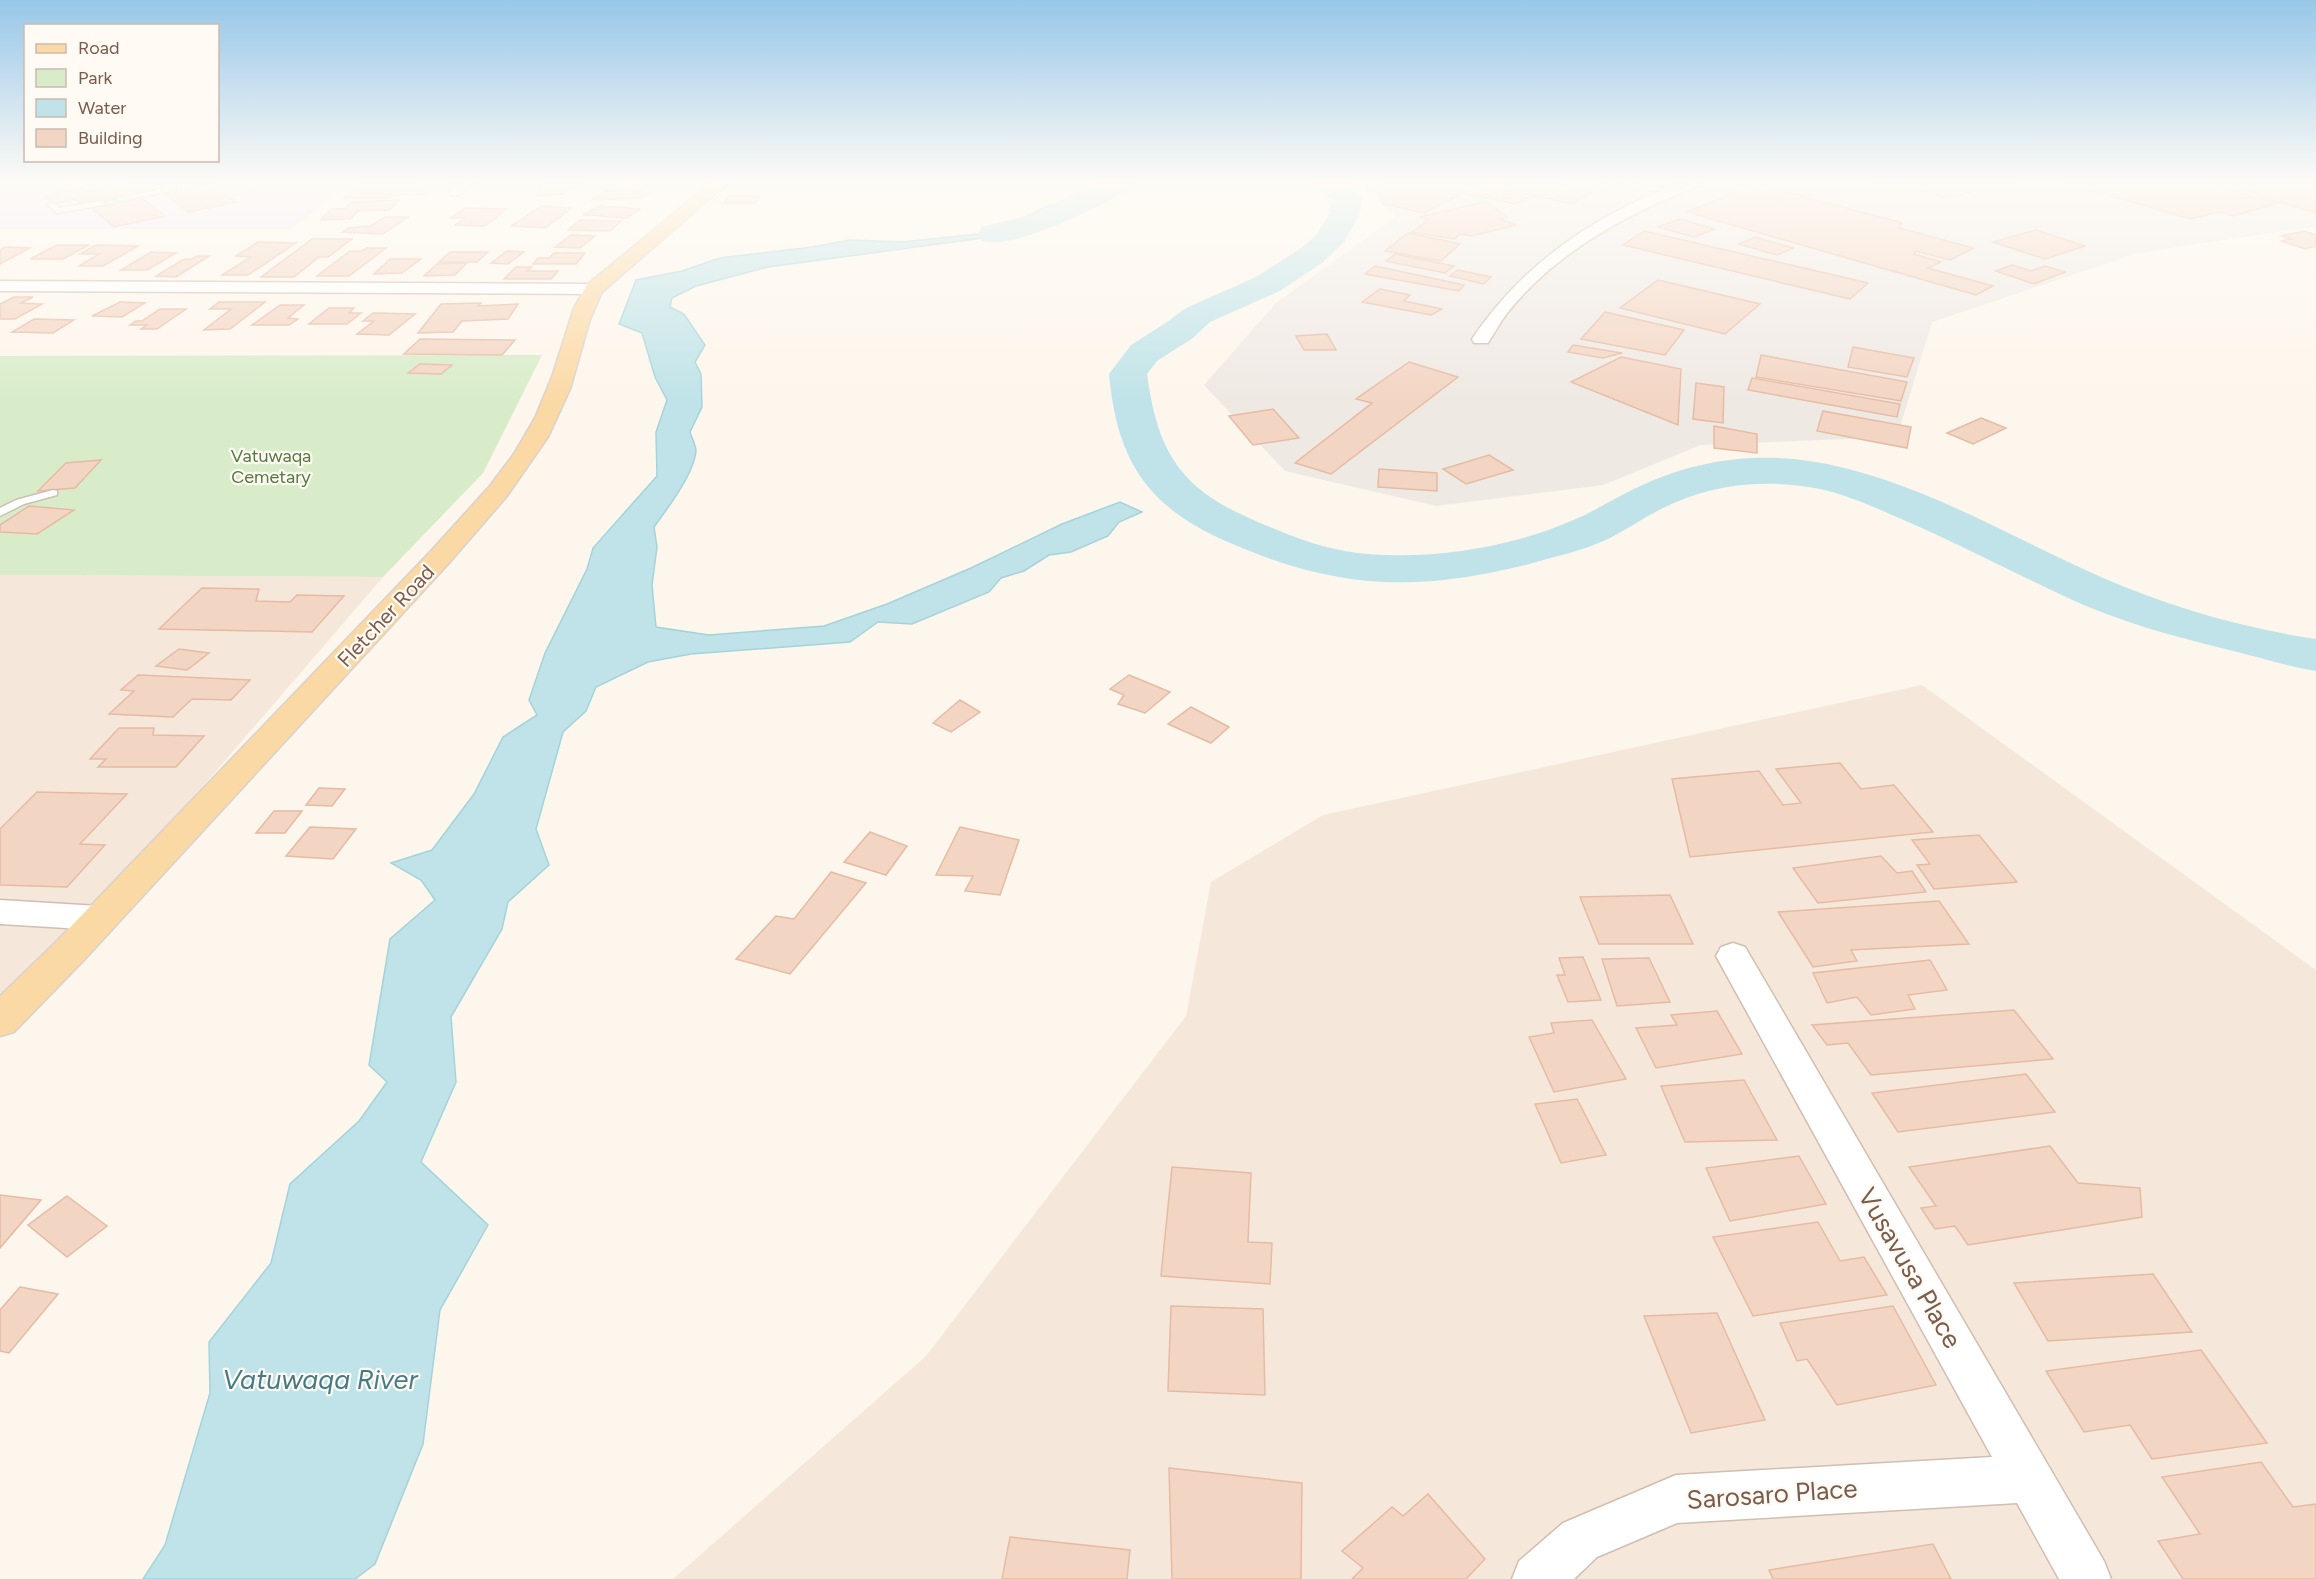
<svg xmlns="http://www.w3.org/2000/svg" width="2316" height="1579" font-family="Figtree,sans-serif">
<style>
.residential{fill:#f5e8da}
.industrial{fill:#efe9e4}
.education{fill:#f3e8fa}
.green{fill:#d8ecc9}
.water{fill:#bfe3e8;stroke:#a5d3da;stroke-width:1.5}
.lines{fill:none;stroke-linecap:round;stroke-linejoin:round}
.river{fill:#bfe3e8;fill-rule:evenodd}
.building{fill:#f3d5c3;stroke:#e6bba3;stroke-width:1.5}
.lane-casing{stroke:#d1beb0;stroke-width:3}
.street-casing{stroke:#d1beb0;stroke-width:3}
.primary-casing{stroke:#dad1cd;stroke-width:3}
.lane{fill:#fff;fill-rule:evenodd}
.street{fill:#fff;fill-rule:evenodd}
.primary{fill:#fbd9a5;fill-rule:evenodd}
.labels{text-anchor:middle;stroke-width:4.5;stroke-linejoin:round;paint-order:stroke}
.far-park-label{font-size:18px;fill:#537a41;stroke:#fffaf3}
.street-label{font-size:21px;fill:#7a5c4d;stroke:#fffaf3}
.near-street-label{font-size:26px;fill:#7a5c4d;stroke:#fffaf3}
.near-water-label{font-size:27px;font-style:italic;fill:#437c86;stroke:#fffaf3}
</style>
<rect width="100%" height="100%" fill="#fdf6ec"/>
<g class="residential">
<polygon points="732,182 978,182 944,185 924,182 864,185 839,182 769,193 756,204 705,206 722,193"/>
<polygon points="0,575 383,577 0,1022"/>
<polygon points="1922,685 2316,970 2316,1579 673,1579 926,1356 1186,1016 1211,882 1323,815"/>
</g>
<polygon class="industrial" points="1358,182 2316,182 2316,226 2138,253 1932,322 1897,437 1701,445 1603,485 1436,506 1285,471 1204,385 1276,303 1396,217"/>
<polygon class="education" points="0,182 352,182 291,229 0,229"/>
<polygon class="green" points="542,355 483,473 383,577 0,575 0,356"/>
<path class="water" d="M1049,205L1081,210L1016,232L990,237L768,267L696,286L672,298L670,307L684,314L705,345L695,362L701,374L702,407L690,432C692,438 696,446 696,451C694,474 667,509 654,527L657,547L652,585L656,627L709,635L824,626L887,604L971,568L1062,524L1120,502L1142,512L1119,522L1108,536L1071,552L1049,555L1024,571L1001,578L989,592L912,624L878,622L850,642L691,654L648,662L596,687L586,711L563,732L536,829L549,865L508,902L502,929L451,1017L456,1082L421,1162L488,1225L440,1310L423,1444L375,1564L355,1579H143L165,1545L210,1393L209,1342L271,1263L290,1184L359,1121L387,1082L369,1065L390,939L435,900L421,880L391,863L432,850L474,794L503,737L537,715L529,700L545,653L587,569L593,548L657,476L656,432L667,400L655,377L642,333L619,324L636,280L682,271L720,258L813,247L849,240L902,242L979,234L1009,225Z"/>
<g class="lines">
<g class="river">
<path d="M1102,182H1138L1134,188C1099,205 1019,250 982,241L978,234L982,227L1027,216Z"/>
<path d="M1310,182H1347L1362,198L1360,213L1344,242L1322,263L1280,291L1210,322L1193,338L1157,361L1147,374C1158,455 1182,490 1258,522C1286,534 1315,546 1345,551C1413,563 1508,549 1571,521C1594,512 1614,498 1636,488C1689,462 1749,452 1809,461C1911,476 2008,536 2101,577C2169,607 2243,628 2316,639V671C2287,666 2258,657 2229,650C2173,636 2119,622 2066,597C2008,570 1951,540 1892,515C1865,503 1837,491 1808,487C1756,479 1708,485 1661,509C1641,519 1622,533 1601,542C1578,552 1553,557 1529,564C1416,593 1335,589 1228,542C1147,507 1117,461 1109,374L1131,345L1167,322L1186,308L1256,277L1300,249L1316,236L1330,213L1332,200C1325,192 1315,190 1310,182Z"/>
</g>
</g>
<g class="building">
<polygon points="138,182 205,182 82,206 75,199 52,204 44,195 83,188 87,192"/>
<polygon points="366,182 413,182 409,184 437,184 425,194 392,195 388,198 344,198"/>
<polygon points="579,182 575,187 569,188 565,194 536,196 544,183"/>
<polygon points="1389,182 1455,182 1527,198 1515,204 1464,193 1424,213 1383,204 1378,187"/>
<polygon points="1468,182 1551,182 1593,191 1573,204"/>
<polygon points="1876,182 1916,182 1893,187"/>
<polygon points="1916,182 2012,182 1945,198 1904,184"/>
<polygon points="2064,182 2199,182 2278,203 2234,216 2218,212 2190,219"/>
<polygon points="2213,182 2316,182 2316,213 2259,196 2264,195 2245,189 2240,191"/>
<polygon points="212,184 236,202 188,212 165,193"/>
<polygon points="1757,184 1902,223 1899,228 1973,248 1950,260 1916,251 1914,254 1941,262 1928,268 1993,286 1976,295 1687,212"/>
<polygon points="615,189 641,190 639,192 649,192 642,198 592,200 605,191"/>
<polygon points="729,196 760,196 755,203 724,203"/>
<polygon points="141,198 165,216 114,227 92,208"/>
<polygon points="399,200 390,210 358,211 350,219 321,220 331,209 344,209 351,202"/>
<polygon points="1486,201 1507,217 1500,219 1516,225 1471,236 1460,234 1454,239 1412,232 1428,220 1420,217"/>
<polygon points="541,206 572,208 545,228 512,226"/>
<polygon points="598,206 640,209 626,218 584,215"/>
<polygon points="465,208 507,209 485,226 455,225 465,218 451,218"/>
<polygon points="385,217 408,217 383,234 343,232 349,228 370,226"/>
<polygon points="1680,219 1715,229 1694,237 1658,227"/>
<polygon points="580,220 621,221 610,231 568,230"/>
<polygon points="2036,230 2085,246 2045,259 1993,242"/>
<polygon points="1644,231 1868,283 1850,299 1623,245"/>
<polygon points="2304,231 2316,235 2316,246 2305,249 2281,241 2291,239 2282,236"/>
<polygon points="1408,233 1460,244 1441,261 1385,251"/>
<polygon points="571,235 595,236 580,248 555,247"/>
<polygon points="1755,237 1793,248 1777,255 1739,244"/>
<polygon points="312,239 352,239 328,257 319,257 294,277 261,277"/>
<polygon points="258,242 296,243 248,275 222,275 251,257 236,256"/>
<polygon points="57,245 89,245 63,259 30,259"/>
<polygon points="96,245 138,246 103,266 79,266 99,254 80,254"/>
<polygon points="5,247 30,248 0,264 0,250"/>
<polygon points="367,248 386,248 349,276 317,276 350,251 362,251"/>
<polygon points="507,251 524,252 508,264 491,263"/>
<polygon points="151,252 176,253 147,270 121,270"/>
<polygon points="450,252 488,252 477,262 439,262"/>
<polygon points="554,253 585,253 576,264 533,264 538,258 549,258"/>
<polygon points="1395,254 1454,266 1445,273 1386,261"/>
<polygon points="197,256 209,256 176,277 156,276 184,259 192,259"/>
<polygon points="390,259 421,259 402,273 374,274"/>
<polygon points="467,263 455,275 424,276 437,264"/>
<polygon points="2012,265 2031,271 2045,266 2065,272 2034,284 1996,271"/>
<polygon points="1375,266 1464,285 1459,291 1365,274"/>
<polygon points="516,267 532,267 527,271 558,271 551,279 504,279"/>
<polygon points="1458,270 1491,277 1484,284 1450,276"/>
<polygon points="1658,280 1760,304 1725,334 1620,308"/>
<polygon points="1380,289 1410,295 1404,301 1442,309 1431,315 1362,302"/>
<polygon points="14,297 33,297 21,303 42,304 15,319 0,319 0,304"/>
<polygon points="120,302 145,303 122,317 92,316"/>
<polygon points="219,302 265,302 230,329 204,330 231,309 210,309"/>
<polygon points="481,303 478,306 518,304 508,319 462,321 453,332 418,333 441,304"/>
<polygon points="280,305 304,305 288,318 298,319 289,325 252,325"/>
<polygon points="329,308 354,308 349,313 361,313 347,324 309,324"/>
<polygon points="160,309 186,309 157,329 141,329 147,325 130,325 136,321 142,321"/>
<polygon points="1605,312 1684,330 1665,355 1581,339"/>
<polygon points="373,313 415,314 389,335 357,334 374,321 363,321"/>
<polygon points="34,319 74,320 53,333 12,332"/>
<polygon points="1327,334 1336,350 1304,350 1296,336"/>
<polygon points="420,339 515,340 502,355 404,354"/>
<polygon points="1573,345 1622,353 1603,358 1568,352"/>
<polygon points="1853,347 1914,358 1907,377 1848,367"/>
<polygon points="1761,355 1907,382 1901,401 1756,377"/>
<polygon points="1621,357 1681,369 1678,425 1571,382"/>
<polygon points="1409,362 1458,377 1331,474 1295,463 1372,403 1356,399"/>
<polygon points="420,364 452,365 441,374 408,373"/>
<polygon points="1752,378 1900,404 1897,417 1748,390"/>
<polygon points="1696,383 1724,387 1723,423 1693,419"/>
<polygon points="1273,409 1299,438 1253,445 1229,416"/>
<polygon points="1823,411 1911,427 1907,448 1817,431"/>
<polygon points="1981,418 2006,428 1973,444 1947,433"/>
<polygon points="1714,426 1757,434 1757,453 1714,448"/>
<polygon points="1489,455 1513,470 1466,484 1443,469"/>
<polygon points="101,460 75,488 38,491 66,463"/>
<polygon points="1379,469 1437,473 1437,491 1378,487"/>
<polygon points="29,506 74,510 37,534 0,532 0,525"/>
<polygon points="202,588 259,589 256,601 290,602 297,595 344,596 312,632 159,629"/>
<polygon points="179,649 209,653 187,670 156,666"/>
<polygon points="138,675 250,680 231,700 192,699 173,717 109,714 134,691 121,690"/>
<polygon points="1129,675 1170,692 1145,713 1118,704 1124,695 1110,689"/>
<polygon points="960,700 980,712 951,732 933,723"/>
<polygon points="1191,707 1229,727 1211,743 1168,724"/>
<polygon points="119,728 154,728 153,735 204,736 176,767 98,767 106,759 90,759"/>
<polygon points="1840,763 1861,789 1894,785 1933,832 1690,857 1672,779 1759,771 1783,805 1801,803 1776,769"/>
<polygon points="319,788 345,789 332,806 306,805"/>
<polygon points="37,792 127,794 80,844 105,845 67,887 0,885 0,829"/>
<polygon points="274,811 302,811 285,833 256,833"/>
<polygon points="310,827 356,829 333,859 286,856"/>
<polygon points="960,827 1019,840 1000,895 965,891 973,876 936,875"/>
<polygon points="870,832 907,846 886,875 844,862"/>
<polygon points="1979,835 2017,882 1934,889 1917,865 1930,864 1912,840"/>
<polygon points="1881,856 1897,873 1912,871 1926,892 1818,903 1793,868"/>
<polygon points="831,872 866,883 790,974 736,959 776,916 794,919"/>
<polygon points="1670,895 1693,944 1599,944 1580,897"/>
<polygon points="1939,901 1969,944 1851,950 1857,961 1813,967 1778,912"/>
<polygon points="1583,957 1601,1000 1568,1002 1557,975 1565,975 1559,958"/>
<polygon points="1649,958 1670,1002 1617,1006 1602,959"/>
<polygon points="1930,960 1947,990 1908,995 1915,1009 1871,1015 1857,997 1827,1003 1813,973"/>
<polygon points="2014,1010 2053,1059 1871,1075 1848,1043 1827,1045 1812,1025"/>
<polygon points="1717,1011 1742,1054 1656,1068 1636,1028 1677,1025 1671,1015"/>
<polygon points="1592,1020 1626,1079 1554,1092 1529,1037 1554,1033 1551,1023"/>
<polygon points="2026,1074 2055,1112 1898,1132 1872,1093"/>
<polygon points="1744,1080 1777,1140 1685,1142 1661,1086"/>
<polygon points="1577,1099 1606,1155 1561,1163 1535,1104"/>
<polygon points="2050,1146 2078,1183 2140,1188 2142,1217 1968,1245 1955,1226 1935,1229 1921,1208 1936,1206 1909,1167"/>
<polygon points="1799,1156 1826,1204 1730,1221 1706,1168"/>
<polygon points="1172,1167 1251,1173 1248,1242 1272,1243 1270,1284 1161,1276"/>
<polygon points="0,1195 41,1200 0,1248"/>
<polygon points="67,1196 107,1226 67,1257 28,1225"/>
<polygon points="1818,1222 1840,1261 1864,1257 1887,1295 1753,1316 1713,1237"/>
<polygon points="2153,1274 2192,1332 2048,1341 2014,1283"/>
<polygon points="20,1287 58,1294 9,1353 0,1351 0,1310"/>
<polygon points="1171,1306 1263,1309 1265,1395 1168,1391"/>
<polygon points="1893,1306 1936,1385 1837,1405 1807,1359 1797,1361 1780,1323"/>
<polygon points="1717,1313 1765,1420 1691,1433 1644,1316"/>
<polygon points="2201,1350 2267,1443 2152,1459 2130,1425 2084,1432 2046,1371"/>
<polygon points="2261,1462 2293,1507 2316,1504 2316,1579 2183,1579 2158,1541 2200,1534 2162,1477"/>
<polygon points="1169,1468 1302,1483 1301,1579 1172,1579"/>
<polygon points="1428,1494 1485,1559 1466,1579 1352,1579 1363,1568 1342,1551 1392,1507 1403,1516"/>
<polygon points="1010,1537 1130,1550 1127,1579 1002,1579"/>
<polygon points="1933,1544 1951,1579 1773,1579 1769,1570"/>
</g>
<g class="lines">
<defs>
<g id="lane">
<polygon points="199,182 211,182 193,187 189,185"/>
<polygon points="1602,182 1618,182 1675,191 1671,193 1605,184"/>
<polygon points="173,186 176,190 120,201 116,199"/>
<polygon points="101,201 105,203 104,205 57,213 48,205 55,203 59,208"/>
<polygon points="53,490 57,491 57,495 24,504 0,516 0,508 16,500"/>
</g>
<g id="street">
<polygon points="458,182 473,182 461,195 451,195 449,192"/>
<path d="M1683,182H1702L1700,185C1628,213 1553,253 1505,316C1499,324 1494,334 1488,343H1474L1472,339C1524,262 1596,214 1683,182Z"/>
<polygon points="0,281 594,284 600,285 603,289 600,293 594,294 0,291"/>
<polygon points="0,900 99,906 111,909 116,918 111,927 99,930 0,924"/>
<polygon points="1733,943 1745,947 2104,1561 2111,1579 2059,1579 2017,1503 1677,1523 1597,1557 1574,1579 1512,1579 1519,1561 1563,1523 1676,1475 1992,1457 1716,956 1721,947"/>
</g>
<polygon id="primary" points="712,182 729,182 602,292 590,319 570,389 548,437 507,496 449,563 84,960 14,1032 0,1036 0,996 58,940 431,551 490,486 514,454 535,418 552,377 574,308 587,285"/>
</defs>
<use href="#lane" class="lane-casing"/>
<use href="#street" class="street-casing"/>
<use href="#primary" class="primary-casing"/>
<use href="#lane" class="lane"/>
<use href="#street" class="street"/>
<use href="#primary" class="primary"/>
</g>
<linearGradient id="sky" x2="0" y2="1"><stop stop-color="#97c7e8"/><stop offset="0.45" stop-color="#fefbf6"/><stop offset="1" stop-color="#fefbf6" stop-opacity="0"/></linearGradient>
<rect width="2316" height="403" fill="url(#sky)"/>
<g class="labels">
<g class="far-park-label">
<text x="271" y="462">Vatuwaqa<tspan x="271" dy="21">Cemetary</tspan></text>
</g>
<g class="street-label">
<text transform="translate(386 616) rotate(-47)" y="7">Fletcher Road</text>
</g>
<g class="near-street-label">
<text transform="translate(1910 1268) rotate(60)" y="9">Vusavusa Place</text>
<text transform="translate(1772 1494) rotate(-4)" y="9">Sarosaro Place</text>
</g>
<g class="near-water-label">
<text x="320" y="1389">Vatuwaqa River</text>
</g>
</g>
<rect x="24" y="24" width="195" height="138" fill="#fffaf3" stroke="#cabbb1" stroke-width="1.5"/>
<rect x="36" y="44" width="30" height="9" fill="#fbd9a5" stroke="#cabbb1" stroke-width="1.5"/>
<text x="78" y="54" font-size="18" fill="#7a5c4d">Road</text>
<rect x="36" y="69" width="30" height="18" fill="#d8ecc9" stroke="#cabbb1" stroke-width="1.5"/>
<text x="78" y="84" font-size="18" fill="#7a5c4d">Park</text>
<rect x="36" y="99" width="30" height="18" fill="#bfe3e8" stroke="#cabbb1" stroke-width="1.5"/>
<text x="78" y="114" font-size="18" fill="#7a5c4d">Water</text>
<rect x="36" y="129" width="30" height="18" fill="#f3d5c3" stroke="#cabbb1" stroke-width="1.5"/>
<text x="78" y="144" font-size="18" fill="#7a5c4d">Building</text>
</svg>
